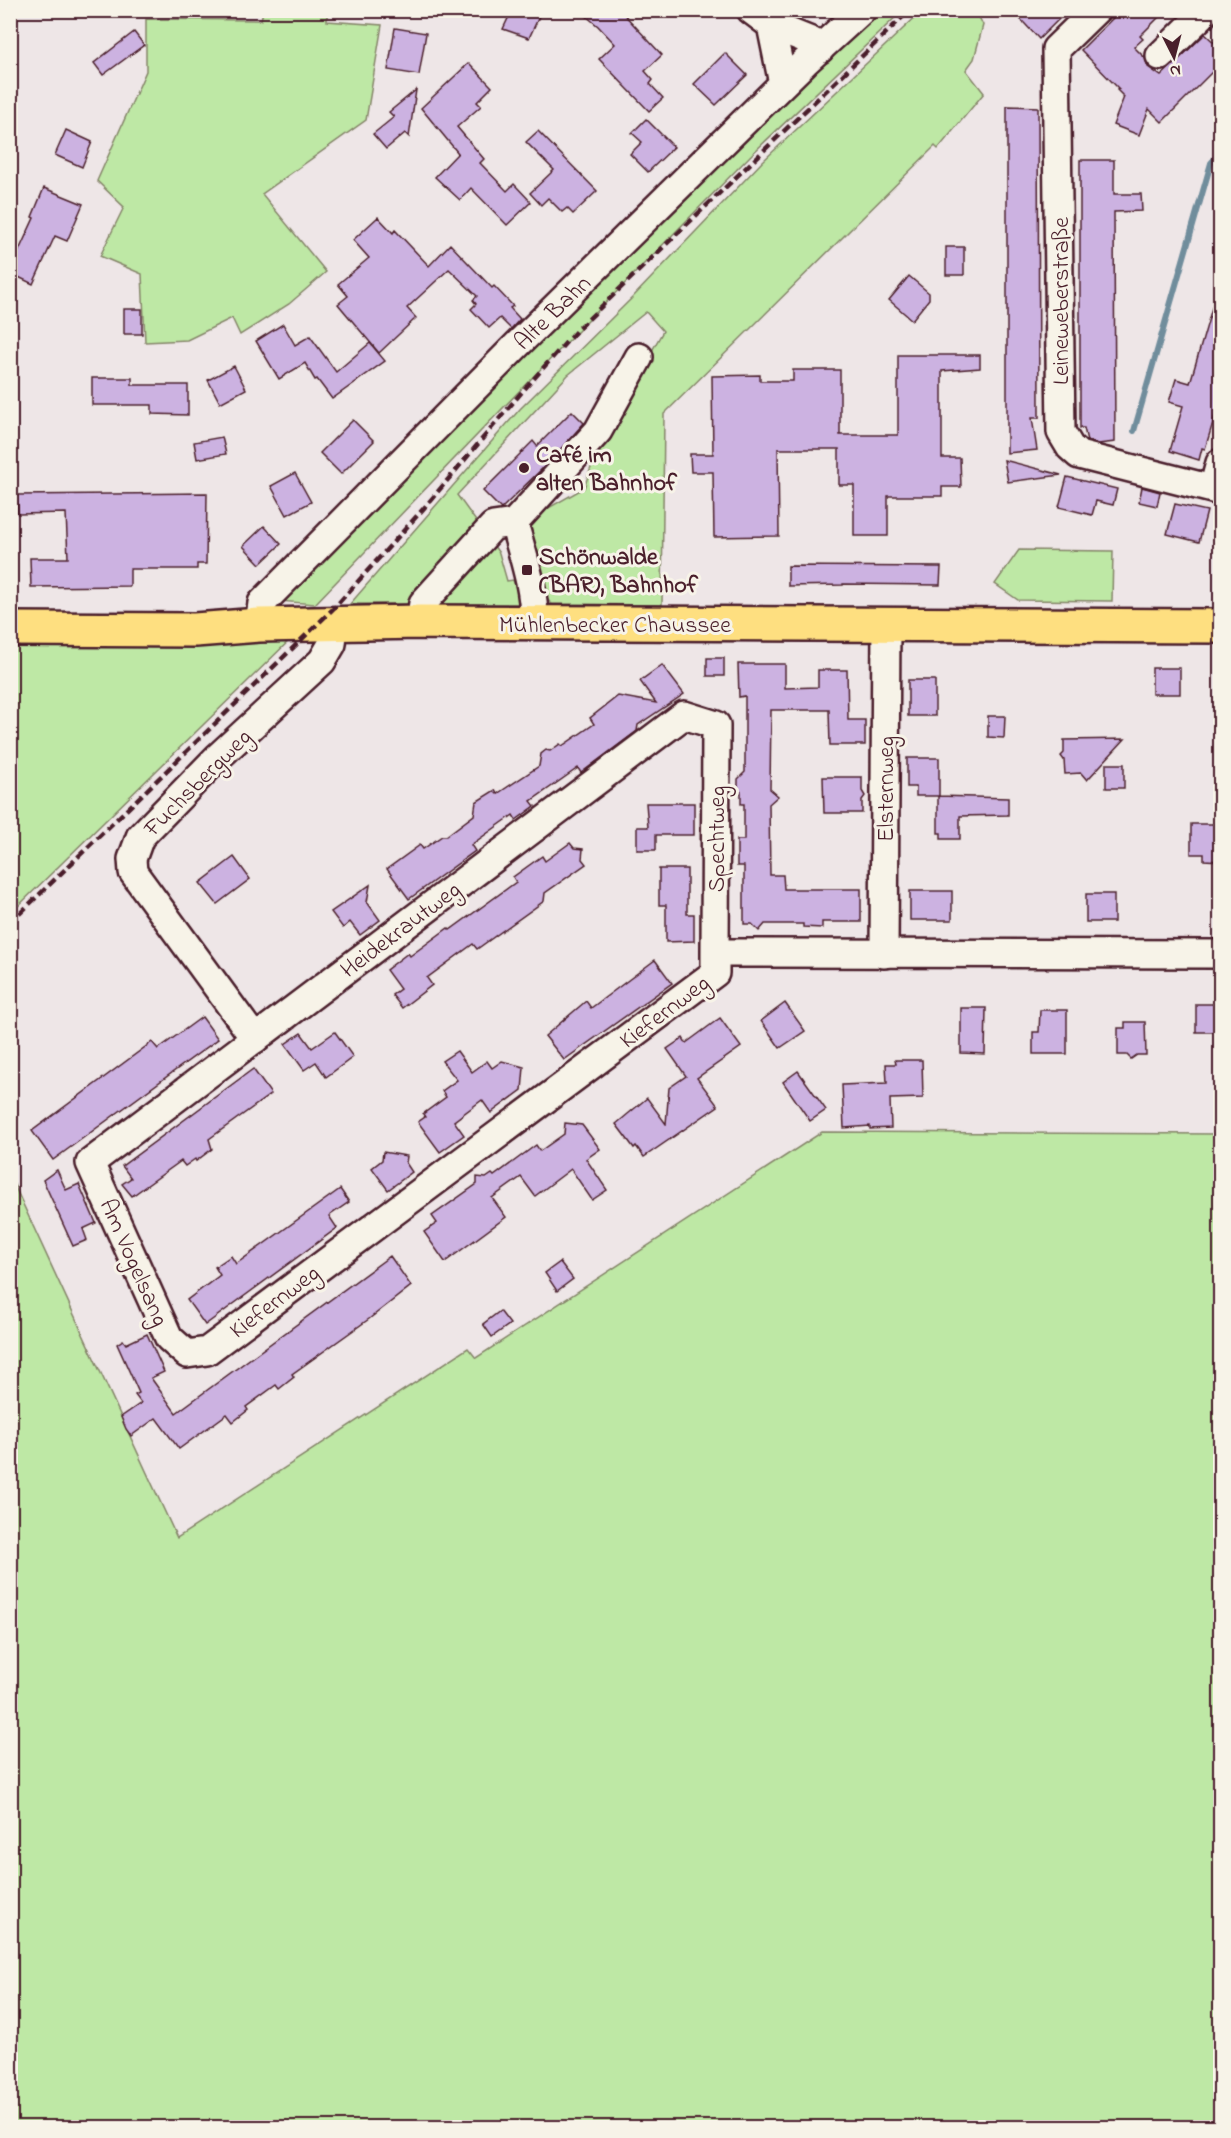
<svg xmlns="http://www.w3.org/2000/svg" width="1231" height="2138" font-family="'Indie Flower',sans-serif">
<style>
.green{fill:#bee8a5;stroke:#848468;stroke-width:1.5}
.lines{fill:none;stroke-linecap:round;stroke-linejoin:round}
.stream{stroke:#708d9c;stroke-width:6}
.building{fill:#ccb2e1;stroke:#4a1f2b;stroke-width:1.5}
.minor-casing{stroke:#4a1f2b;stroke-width:32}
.major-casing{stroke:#4a1f2b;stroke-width:38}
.minor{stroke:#f7f3e8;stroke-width:27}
.major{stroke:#fedf80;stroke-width:33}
.rail{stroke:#4a1f2b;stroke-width:4.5;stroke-dasharray:9 4.5;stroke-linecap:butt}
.poi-dot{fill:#4a1f2b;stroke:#f7f3e8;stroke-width:2}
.labels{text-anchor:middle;stroke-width:6;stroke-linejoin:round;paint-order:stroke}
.street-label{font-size:24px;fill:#4a1f2b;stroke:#f7f3e8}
.poi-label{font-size:24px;font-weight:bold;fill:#4a1f2b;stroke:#f7f3e8;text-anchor:start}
</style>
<rect width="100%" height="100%" fill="#eee6e7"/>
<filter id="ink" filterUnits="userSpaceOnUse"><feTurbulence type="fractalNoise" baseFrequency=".0167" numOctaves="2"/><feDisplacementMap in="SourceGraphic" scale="12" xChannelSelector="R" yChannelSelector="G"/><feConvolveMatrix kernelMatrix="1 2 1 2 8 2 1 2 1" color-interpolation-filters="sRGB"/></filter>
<g filter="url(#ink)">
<g class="green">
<polygon points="327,10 327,21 382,25 366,120 262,194 326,272 289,304 240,335 232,318 187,340 145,342 142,274 100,256 124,207 97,181 146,71 146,19 261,20 263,11"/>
<polygon points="870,11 902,11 752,154 527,383 315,604 278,601 353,531 417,459"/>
<polygon points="922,11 976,11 983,25 974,59 966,70 984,93 938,149 935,146 664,414 662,605 552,604 542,595 522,523 584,488 598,447 663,331 646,312 568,375 457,495 499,553 507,581 513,580 518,594 523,595 517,604 350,604 520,409 632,298 763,161"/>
<polygon points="1019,550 1113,551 1112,601 1018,600 995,584"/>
<polygon points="298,632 11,913 11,641"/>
<polygon points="822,1132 1220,1134 1220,2127 11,2127 10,1176 177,1538 468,1348 476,1358"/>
</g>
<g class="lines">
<polyline class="stream" points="1134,431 1211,163 1220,153"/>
</g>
<g class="building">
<polygon points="512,10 542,10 529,38 503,29"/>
<polygon points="579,10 620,10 662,55 645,71 653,80 650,84 663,98 649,111 599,59 615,44 598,26"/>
<polygon points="1012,10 1068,10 1039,39"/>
<polygon points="1121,10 1166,10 1140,36 1143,39 1134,47 1145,58 1148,67 1161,76 1205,34 1221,49 1221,63 1162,122 1149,109 1139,135 1113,125 1124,97 1117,90 1119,89 1081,50"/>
<polygon points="395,28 426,33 419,75 388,70"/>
<polygon points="134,32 144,45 103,75 94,63"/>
<polygon points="725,53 747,75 716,105 694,84"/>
<polygon points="469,63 492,87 477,102 481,106 457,127 484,159 480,163 507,191 514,184 531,202 507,225 471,188 460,200 435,177 458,153 421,108"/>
<polygon points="416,90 409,137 405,133 386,149 373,134 394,117 389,112"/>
<polygon points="1007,106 1038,107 1039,418 1032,418 1037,450 1007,453"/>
<polygon points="646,119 674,147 648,172 630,154 642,142 632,133"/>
<polygon points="66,130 92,142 82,167 55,155"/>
<polygon points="538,131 597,191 573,214 567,208 562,212 548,198 541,205 530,193 554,170 526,142"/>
<polygon points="1080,160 1114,160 1114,194 1141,194 1142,211 1114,212 1115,442 1098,444 1087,441 1084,428 1080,428"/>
<polygon points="44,188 83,204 67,241 55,236 33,284 10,273 10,270 34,218 32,217"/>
<polygon points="378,217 393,233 395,230 429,266 450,244 492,288 494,286 513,306 510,308 520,319 511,329 500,318 489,328 471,309 476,304 473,300 477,296 449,269 407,308 416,318 379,353 338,304 348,296 338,284 369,258 353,240"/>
<rect x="946" y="247" width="18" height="28"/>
<polygon points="909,276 929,293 929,299 912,320 889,300"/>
<polygon points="1216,294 1221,295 1221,396 1205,449 1202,448 1199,460 1170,451 1183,406 1169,402 1176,379 1190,383"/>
<rect x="124" y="309" width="18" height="25"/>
<polygon points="283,324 295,345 310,336 336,372 370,343 385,361 332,399 317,379 315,380 305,363 279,379 256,341"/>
<polygon points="898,355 980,355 980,368 942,371 942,458 960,458 961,487 942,487 942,496 888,496 888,536 854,536 854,485 839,485 839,449 778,449 779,536 714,537 713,472 691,472 690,454 713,454 712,376 760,375 760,381 793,381 793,370 840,370 840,435 898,435"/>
<polygon points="234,366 246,389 220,403 208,380"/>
<polygon points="92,378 132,378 132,385 188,385 188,415 152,414 152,405 92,405"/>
<polygon points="572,411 584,423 549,462 501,509 483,491 533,441 537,446"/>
<polygon points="353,420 374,441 341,474 320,453"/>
<polygon points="222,437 226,454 197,459 194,442"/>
<polygon points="1004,460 1061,475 1008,482"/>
<polygon points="295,473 311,502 287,515 271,486"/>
<polygon points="1067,477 1117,489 1113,505 1096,501 1092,515 1059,507"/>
<polygon points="1142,487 1160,492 1157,506 1139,502"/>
<polygon points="207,493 206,564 197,564 197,569 130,569 130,586 31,587 30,558 68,558 66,513 18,514 17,495"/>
<polygon points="1175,504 1207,511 1199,542 1167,534"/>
<polygon points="264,526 281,544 260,564 243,546"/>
<polygon points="788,566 941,567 940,585 843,584 843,585 788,586"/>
<rect x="707" y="658" width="17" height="18"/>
<polygon points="738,664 785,664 785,688 818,687 818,670 847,670 848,720 865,720 865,745 830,745 829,710 771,710 770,789 778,796 769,804 770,875 783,875 784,889 861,889 861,922 822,922 822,928 803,927 803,924 765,924 759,931 752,924 744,924 744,866 737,866 737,840 744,840 744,804 741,804 741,792 738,790 738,779 745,772 745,696 739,697"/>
<polygon points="662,665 684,694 638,725 637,731 581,773 578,768 531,801 535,806 516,820 513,815 471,845 475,851 409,899 387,869 420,845 423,849 442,836 446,836 474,815 476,802 495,790 497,794 539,766 541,754 546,750 550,751 560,744 562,746 594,724 590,718 618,696 656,703 640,681"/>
<rect x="1152" y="668" width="28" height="26"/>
<rect x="908" y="680" width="27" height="36"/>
<polygon points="988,716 1005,716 1004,738 988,737"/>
<polygon points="1125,739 1087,780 1081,773 1065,774 1064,760 1061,756 1064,753 1064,740"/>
<polygon points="907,758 939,758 939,796 1008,798 1008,815 960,816 960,839 941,839 941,833 938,833 938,796 916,796 916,787 907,787"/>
<rect x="1106" y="764" width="18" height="24"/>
<polygon points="823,777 862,777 862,791 865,796 862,800 862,813 824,813"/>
<polygon points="646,803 694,803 694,835 656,835 656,850 637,850 637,827 648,827"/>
<polygon points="1191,824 1215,824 1215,836 1221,836 1221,861 1204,860 1204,854 1191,854"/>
<polygon points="570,843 574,848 583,849 582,859 586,864 545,893 544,901 477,949 473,944 427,978 432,985 402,1008 392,995 400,989 386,970 408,953 410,956 448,928 450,930 516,882 513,877 542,856 545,861"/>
<polygon points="234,857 250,879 217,904 200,883"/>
<polygon points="659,869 687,869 687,914 694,914 694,941 666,942 666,905 659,905"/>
<polygon points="370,885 367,902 380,920 360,935 350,922 343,928 331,912"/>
<rect x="910" y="891" width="42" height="29"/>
<rect x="1086" y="894" width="28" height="28"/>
<polygon points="655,960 672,983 564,1060 545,1036 586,1001 591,1008"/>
<polygon points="785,1003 805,1031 780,1048 761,1021"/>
<rect x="1196" y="1004" width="25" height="28"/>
<polygon points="961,1008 986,1008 985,1054 961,1053"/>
<polygon points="1040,1010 1067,1010 1067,1054 1033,1054 1033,1032 1039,1032"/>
<polygon points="202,1017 218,1039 53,1160 32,1131 152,1042 158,1049"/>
<polygon points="720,1018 741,1047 697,1078 718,1106 644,1157 636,1146 634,1148 616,1124 647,1098 666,1124 669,1088 686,1076 667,1049 683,1038 686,1043"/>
<polygon points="1125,1022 1145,1022 1146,1055 1137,1055 1131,1059 1127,1055 1118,1055 1118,1028 1125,1028"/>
<polygon points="335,1032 353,1057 326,1077 316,1062 304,1070 285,1044 301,1033 312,1048"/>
<polygon points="457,1051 472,1072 487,1061 492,1068 502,1061 524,1067 522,1090 491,1113 482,1100 454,1121 464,1135 440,1152 418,1122 425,1117 423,1114 446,1097 442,1091 457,1080 442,1061"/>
<polygon points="895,1060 922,1060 923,1098 890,1099 891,1128 870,1129 870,1126 844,1128 842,1085 887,1083 886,1064 896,1064"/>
<polygon points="253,1069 271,1094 209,1139 212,1149 196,1161 195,1159 185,1166 181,1161 132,1196 122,1184 131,1178 122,1166"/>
<polygon points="798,1071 826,1110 810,1121 783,1082"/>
<polygon points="565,1123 582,1125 600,1149 586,1159 607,1190 592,1200 571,1169 535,1196 521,1177 492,1198 506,1217 445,1262 424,1232 437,1223 432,1216 477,1184 477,1177 486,1178 492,1174 494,1176 536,1145 540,1151 564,1134"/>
<polygon points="383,1152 407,1156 406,1163 412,1172 388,1190 372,1168 382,1160"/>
<polygon points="57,1170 66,1190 79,1184 96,1223 83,1229 87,1240 73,1246 43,1180"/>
<polygon points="340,1189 349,1202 329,1216 337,1228 205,1325 187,1300 220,1275 215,1267 231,1256 236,1264"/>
<polygon points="390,1256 411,1286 369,1319 292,1374 294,1377 279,1389 276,1385 246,1407 248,1410 233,1422 227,1414 179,1449 156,1418 131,1436 126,1429 121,1417 141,1403 135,1395 139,1393 117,1344 123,1340 126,1344 147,1334 164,1372 151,1378 176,1413"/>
<polygon points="560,1262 573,1279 557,1291 545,1273"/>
<polygon points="500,1311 510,1324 492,1337 483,1324"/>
</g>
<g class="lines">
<defs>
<g id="minor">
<polyline points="751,10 771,25 781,74 785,81"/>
<polyline points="1096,10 1056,49 1061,432 1070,447 1079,455 1220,491"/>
<polyline points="771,25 811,41 820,49"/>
<polyline points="1160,56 1203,14 1200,10"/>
<polyline points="1213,489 1220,463"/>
<path d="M514,523C523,556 535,589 534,624"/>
<polyline points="420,622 423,603 493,526 514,523 598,431 639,357"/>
<polyline points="259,625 262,603 517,345 805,62 862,10"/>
<polyline points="715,953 716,725 684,715 90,1163 169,1338 187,1354 207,1351 715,973 715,953 1220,954"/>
<polyline points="884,954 886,624"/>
<polyline points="255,1039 133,872 132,859 140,837 218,757 322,661 332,644 334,624"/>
</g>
<polyline id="major" points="10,629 195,630 259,625 420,622 1220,626"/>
</defs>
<use href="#minor" class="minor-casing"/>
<use href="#major" class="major-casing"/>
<use href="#minor" class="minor"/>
<use href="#major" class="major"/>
<polyline class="rail" points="10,923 334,608 424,508 521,393 576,331 910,10"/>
</g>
</g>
<g class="poi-dot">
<circle cx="524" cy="468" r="6"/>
<rect x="521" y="564" width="12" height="12" rx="3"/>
</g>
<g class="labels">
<g class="street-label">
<text transform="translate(1060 301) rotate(-90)" y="8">Leineweberstraße</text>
<text transform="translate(552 312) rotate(-44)" y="8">Alte Bahn</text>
<text x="615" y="632">Mühlenbecker Chaussee</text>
<text transform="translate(197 782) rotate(-45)" y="8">Fuchsbergweg</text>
<text transform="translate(885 789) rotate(-90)" y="8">Elsternweg</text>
<text transform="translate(716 839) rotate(-90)" y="8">Spechtweg</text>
<text transform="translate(400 929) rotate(-37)" y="8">Heidekrautweg</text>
<text transform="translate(664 1011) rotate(-37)" y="8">Kiefernweg</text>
<text transform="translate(135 1262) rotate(66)" y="8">Am Vogelsang</text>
<text transform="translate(274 1301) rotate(-37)" y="8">Kiefernweg</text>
</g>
<g class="poi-label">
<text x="536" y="462">Café im<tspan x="536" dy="28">alten Bahnhof</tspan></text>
<text x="539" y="564">Schönwalde<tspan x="539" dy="28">(BAR), Bahnhof</tspan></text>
</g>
</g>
<rect width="1231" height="2138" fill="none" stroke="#f7f3e8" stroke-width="36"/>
<rect x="18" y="18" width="1195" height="2102" fill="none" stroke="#4a1f2b" stroke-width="2" filter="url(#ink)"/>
<g transform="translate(1174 57) rotate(174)" stroke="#f7f3e8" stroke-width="4.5" paint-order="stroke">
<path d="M0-4.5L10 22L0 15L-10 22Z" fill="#4a1f2b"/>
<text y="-9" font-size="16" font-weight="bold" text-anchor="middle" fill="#4a1f2b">N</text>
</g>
</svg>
